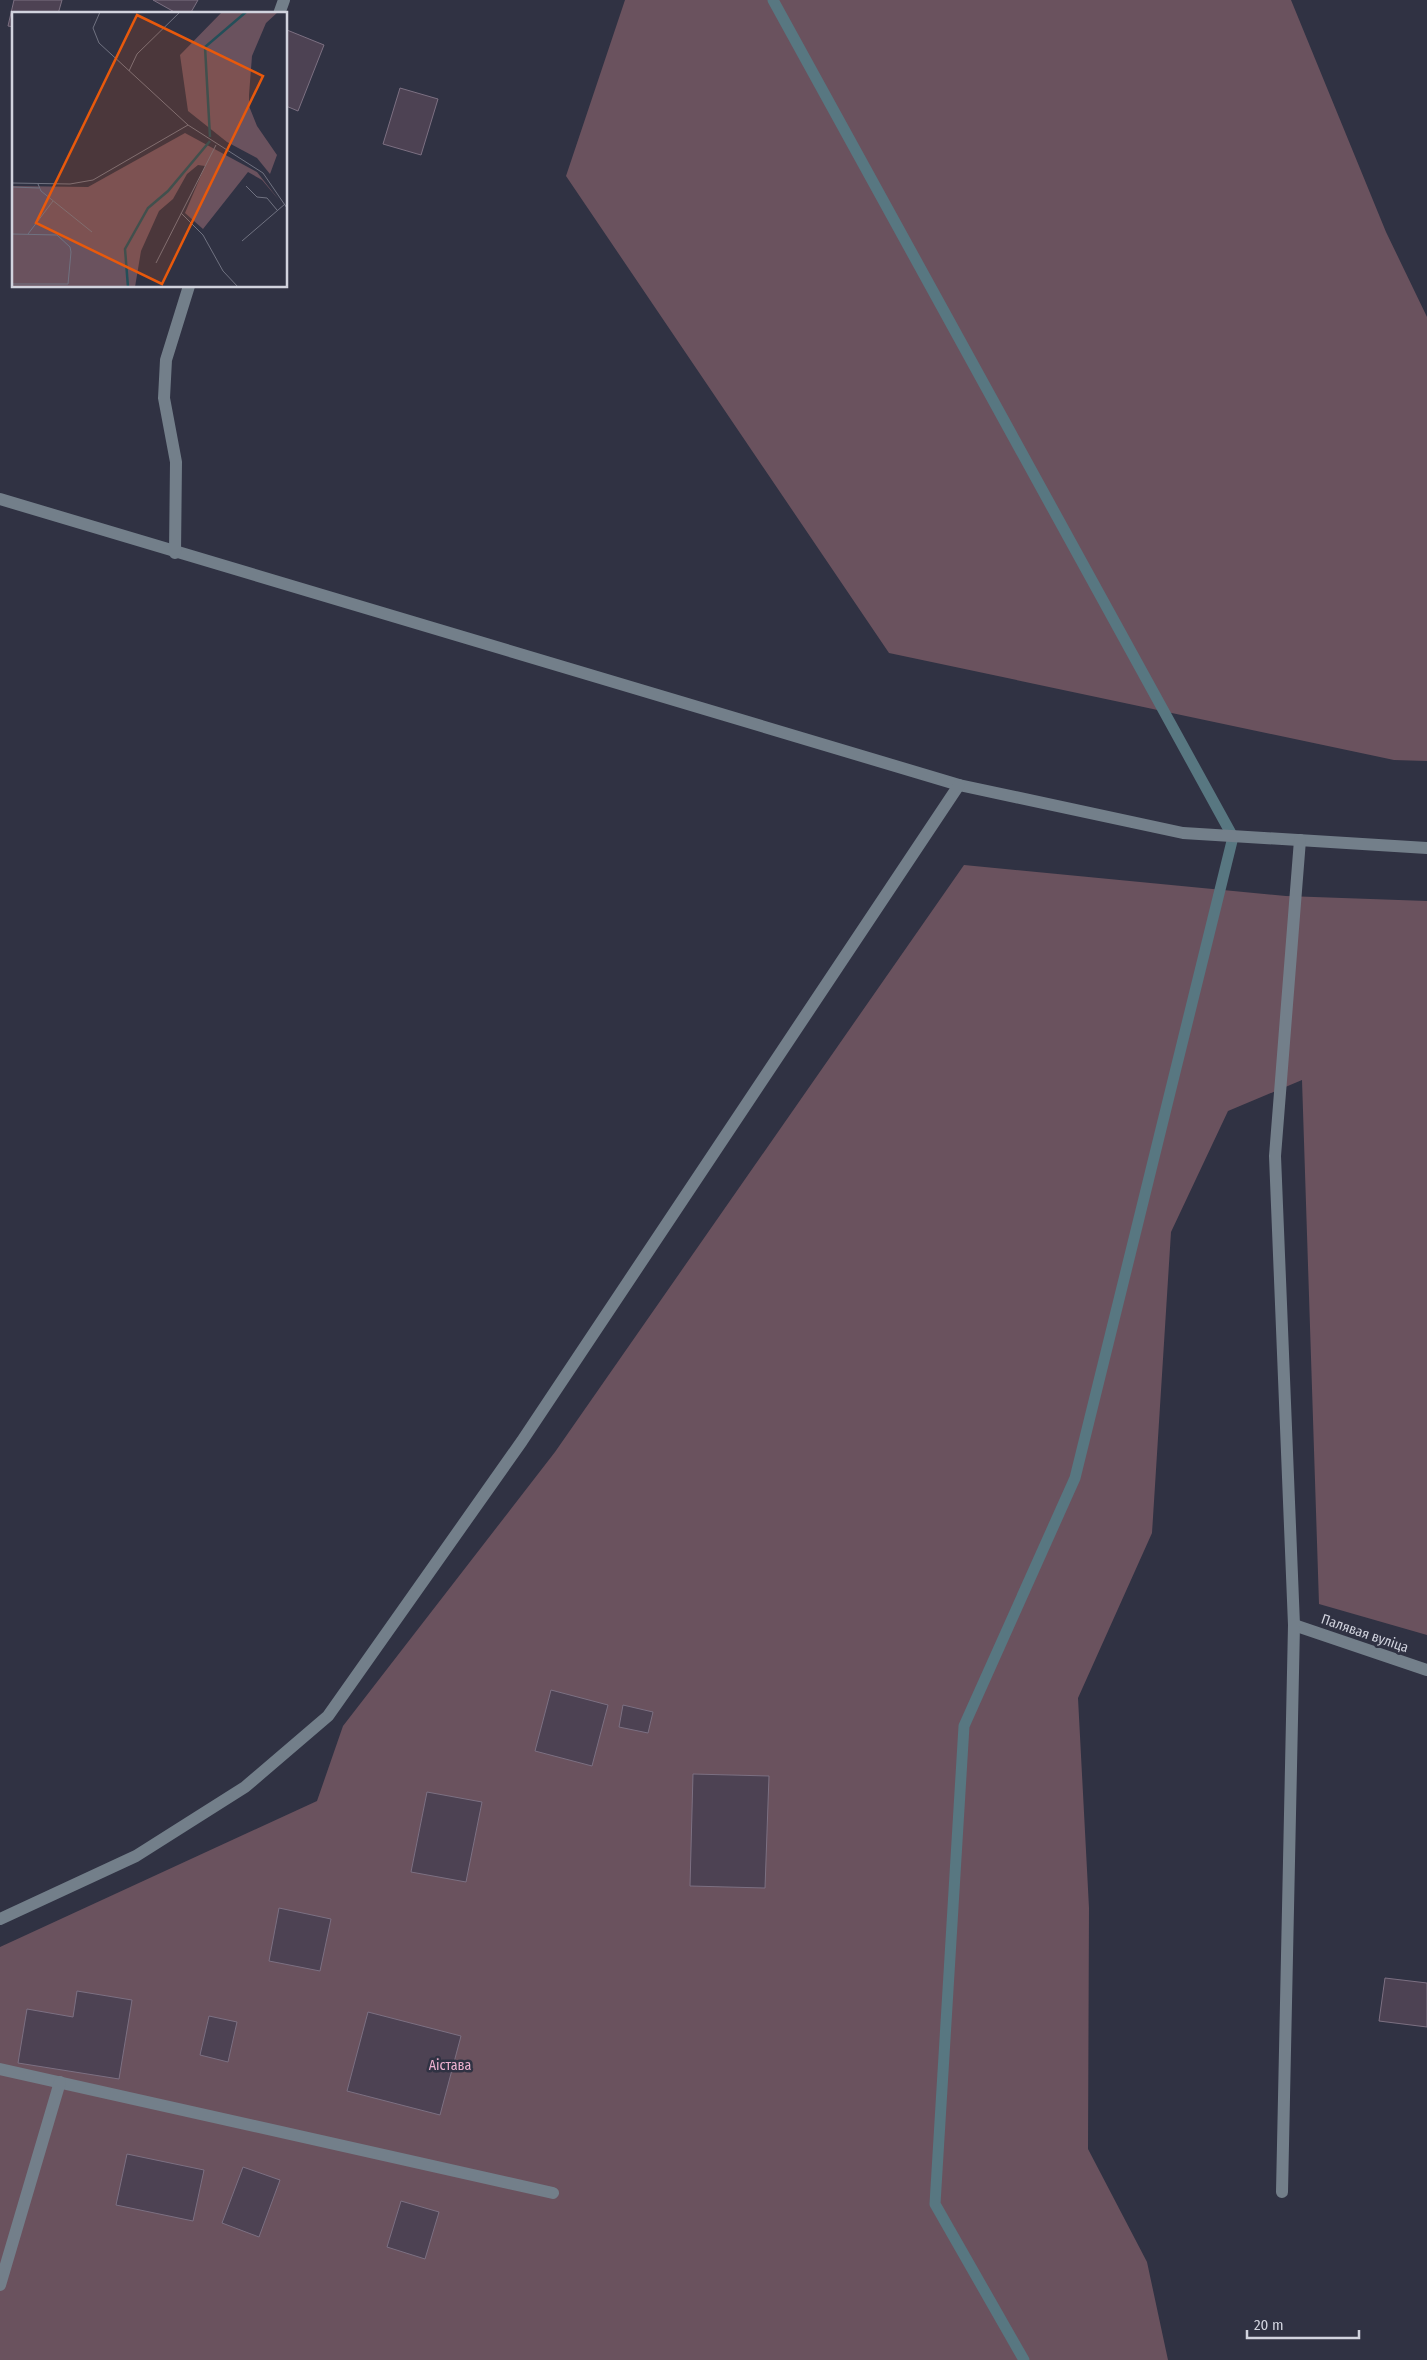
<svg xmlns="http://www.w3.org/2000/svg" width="1427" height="2360" font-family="'Fira Sans Condensed',sans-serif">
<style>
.green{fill:#6a525e}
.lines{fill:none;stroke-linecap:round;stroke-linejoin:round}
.stream{stroke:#587781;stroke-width:11}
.building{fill:#4d4253;stroke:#7c7082}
.minor{stroke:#737f8a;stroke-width:12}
.labels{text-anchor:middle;stroke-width:5;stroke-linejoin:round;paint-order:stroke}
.street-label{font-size:14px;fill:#d1d3de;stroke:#303243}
.park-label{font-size:14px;fill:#edb1d0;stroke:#303243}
.inset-river{fill:none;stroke:#244f59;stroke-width:2.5}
.inset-road{fill:none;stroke:#707281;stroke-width:1}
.view{fill:#e8590c;fill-opacity:0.15;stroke:#e8590c;stroke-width:2.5}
.inset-edge{fill:none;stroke:#d1d3de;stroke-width:2.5}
</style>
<rect width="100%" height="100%" fill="#303243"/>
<g class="green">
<polygon points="625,0 1291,0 1386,232 1427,317 1427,761 1394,760 889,653 566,176"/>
<polygon points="964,865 1286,896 1427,901 1427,1635 1319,1604 1302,1080 1228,1111 1171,1232 1152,1533 1078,1698 1089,1908 1088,2149 1147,2262 1168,2360 0,2360 0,1947 317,1801 343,1726 555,1452"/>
</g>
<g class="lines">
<polyline class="stream" points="773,0 1233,837 1075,1478 964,1726 935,2204 1024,2360"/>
</g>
<g class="building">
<polygon points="14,0 62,0 58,14 14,14 14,27 8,26"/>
<polygon points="153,0 198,0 190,14 178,14"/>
<polygon points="287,30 324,45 298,111 286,106"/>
<polygon points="400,88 438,99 421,155 383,144"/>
<polygon points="551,1690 608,1705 592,1766 535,1751"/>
<polygon points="623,1705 653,1712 648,1733 619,1727"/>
<polygon points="693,1774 769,1776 765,1888 690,1886"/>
<polygon points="427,1792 482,1802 466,1882 411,1872"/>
<polygon points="279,1908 331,1919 320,1971 269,1961"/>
<polygon points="1385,1978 1427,1983 1427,2027 1379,2021"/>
<polygon points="77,1991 132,2000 119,2079 18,2063 27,2009 73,2017"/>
<polygon points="368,2012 461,2036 440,2115 347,2091"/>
<polygon points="209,2016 237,2022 228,2062 200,2055"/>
<polygon points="127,2154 204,2170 193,2221 116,2205"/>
<polygon points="243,2167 280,2180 259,2237 222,2223"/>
<polygon points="401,2201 439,2212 425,2259 387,2247"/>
</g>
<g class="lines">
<g class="minor">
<polyline points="279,14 284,0"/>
<polyline points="0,499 959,785 1183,833 1427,848"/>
<polyline points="175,553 176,462 164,398 166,360 189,286"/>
<polyline points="1294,1625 1427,1670"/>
<polyline points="0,1919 136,1856 245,1787 328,1716 522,1441 959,785"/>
<polyline points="0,2069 553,2193"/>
<polyline points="1282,2192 1294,1625 1275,1156 1300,840"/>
<polyline points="0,2285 60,2082"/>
</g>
</g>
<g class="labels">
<g class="street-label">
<text transform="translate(1365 1633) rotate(19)" y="5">Палявая вуліца</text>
</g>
<g class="park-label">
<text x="450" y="2070">Аістава</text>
</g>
</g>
<g transform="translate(12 12)">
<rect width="275" height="275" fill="#303243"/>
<path d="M210,0H266L254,11L240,44L237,83V94L245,114L265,143L258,162L245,146L215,130L176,99L168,43ZM173,121L245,160L267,188L250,168L236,160L191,217L173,201L193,154L186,153L175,162L161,187L147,199L129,239L123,275H0V174L76,175Z" fill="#6a525e"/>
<path class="inset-river" d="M198,125L193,35L234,0M116,275L113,237L136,196L156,179L198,129"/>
<path class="inset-road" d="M88,0L81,16L87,31L176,113L251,161L275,196M117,59L125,42L168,0M0,171L58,172L81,168L176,113M26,172L29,179L80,220M234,174L245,185L255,186L265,198M0,175L27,176M169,201L191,223L211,259L226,275M0,222L45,223L58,235L59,240L56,272H0M16,222L41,189M230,229L273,192M144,251L204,133"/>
<path class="view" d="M125,3L251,64L150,272L24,211Z"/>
<rect width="275" height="275" class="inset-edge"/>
</g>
<path d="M1247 2330v8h112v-8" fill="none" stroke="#d1d3de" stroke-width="2.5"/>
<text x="1254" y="2330" font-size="15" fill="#d1d3de" stroke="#303243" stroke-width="4" paint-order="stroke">20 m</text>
</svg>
